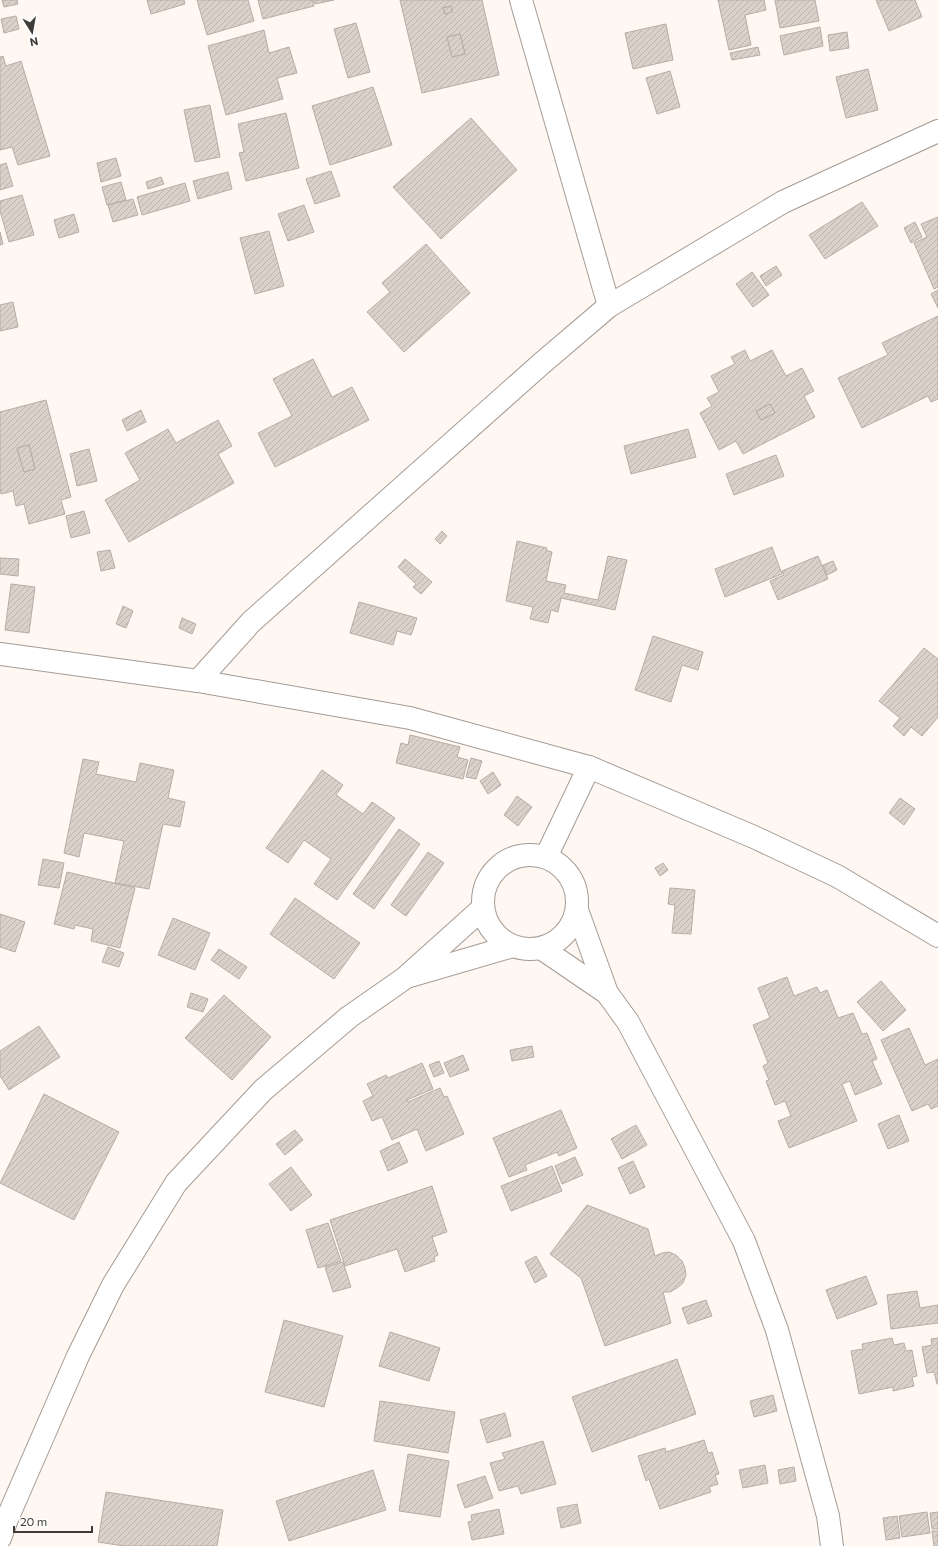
<svg xmlns="http://www.w3.org/2000/svg" width="938" height="1546" font-family="Commissioner,sans-serif">
<style>
.building{fill:url(#building-hatch);stroke:#b6ada5;fill-rule:evenodd}
.lines{fill:none;stroke-linecap:round;stroke-linejoin:round}
.street-casing{stroke:#a49b94;stroke-width:24}
.secondary-casing{stroke:#a49b94;stroke-width:24}
.street{stroke:#fff;stroke-width:22}
.secondary{stroke:#fff;stroke-width:22}
</style>
<defs>
<pattern id="building-hatch" width="6" height="6" patternUnits="userSpaceOnUse"><rect width="6" height="6" fill="#dbd1ca"/><path d="M-1 1l2-2M0 6l6-6M5 7l2-2" fill="none" stroke="#bdb4ae"/></pattern>
</defs>
<rect width="100%" height="100%" fill="#fff7f1"/>
<g class="building">
<polygon points="2,0 17,0 18,4 4,7"/>
<polygon points="147,0 184,0 185,4 151,14"/>
<polygon points="197,0 248,0 254,21 207,35"/>
<polygon points="258,0 312,0 314,6 263,19"/>
<polygon points="313,0 334,0 315,4"/>
<path d="M400,0H482L499,75L422,93ZM451,6L452,12L445,14L443,8ZM460,34L465,54L452,57L447,37Z"/>
<polygon points="718,0 764,0 766,10 745,15 751,45 729,50"/>
<polygon points="775,0 815,0 819,21 780,28"/>
<polygon points="876,0 915,0 922,17 889,31"/>
<polygon points="451,6 452,12 445,14 443,8"/>
<polygon points="16,16 19,29 4,33 1,19"/>
<polygon points="356,23 370,72 348,78 334,29"/>
<polygon points="666,24 673,60 633,69 625,33"/>
<polygon points="820,27 823,46 784,55 780,36"/>
<polygon points="264,30 269,53 289,47 297,73 277,78 283,99 226,115 208,46"/>
<polygon points="847,32 849,48 830,51 828,35"/>
<polygon points="460,34 465,54 452,57 447,37"/>
<polygon points="758,47 760,55 732,60 730,53"/>
<polygon points="3,56 6,66 21,61 50,156 18,165 12,147 0,150 0,57"/>
<polygon points="868,69 878,110 846,118 836,77"/>
<polygon points="670,71 680,107 657,114 646,78"/>
<polygon points="373,87 392,145 330,165 312,106"/>
<polygon points="210,105 220,157 195,162 184,110"/>
<polygon points="286,113 299,168 246,181 239,153 244,152 238,124"/>
<polygon points="471,118 517,170 441,239 393,187"/>
<polygon points="116,158 121,176 101,182 97,163"/>
<polygon points="6,163 13,186 0,190 0,165"/>
<polygon points="331,171 340,196 315,204 306,179"/>
<polygon points="228,172 232,189 198,199 193,181"/>
<polygon points="161,177 164,184 148,189 146,182"/>
<polygon points="121,182 126,200 107,205 102,187"/>
<polygon points="185,183 190,201 142,215 137,197"/>
<polygon points="22,195 34,235 9,242 0,211 0,201"/>
<polygon points="133,199 138,215 113,222 108,205"/>
<polygon points="862,202 878,226 825,259 809,235"/>
<polygon points="304,205 314,232 288,241 278,214"/>
<polygon points="74,214 79,232 59,238 54,220"/>
<polygon points="938,217 938,287 934,289 914,243 927,237 921,224"/>
<polygon points="915,222 922,237 911,243 904,228"/>
<polygon points="269,231 284,286 255,294 240,238"/>
<polygon points="0,232 3,244 0,245"/>
<polygon points="426,244 470,293 404,352 367,312 390,292 382,283"/>
<polygon points="776,266 782,275 766,286 760,276"/>
<polygon points="752,272 769,295 753,307 736,284"/>
<polygon points="938,290 938,308 931,294"/>
<polygon points="13,302 18,327 0,331 0,305"/>
<polygon points="938,316 938,399 931,402 928,396 862,428 838,378 888,355 882,343"/>
<path d="M745,350L750,361L772,350L786,376L802,368L814,391L804,396L815,417L743,454L736,441L719,450L700,413L712,406L707,398L719,392L711,376L735,364L731,357ZM770,404L775,413L761,420L756,411Z"/>
<polygon points="313,359 332,397 352,387 369,420 275,467 258,433 292,416 273,379"/>
<path d="M46,400L71,497L61,500L65,514L29,524L24,504L16,506L13,491L1,494L0,488V412ZM29,445L35,469L24,472L17,448Z"/>
<polygon points="770,404 775,413 761,420 756,411"/>
<polygon points="141,410 146,422 127,431 122,420"/>
<polygon points="218,420 232,446 218,454 234,483 129,542 105,500 140,480 125,453 168,429 176,443"/>
<polygon points="688,429 696,457 631,474 624,446"/>
<polygon points="29,445 35,469 24,472 17,448"/>
<polygon points="89,449 97,481 77,486 70,454"/>
<polygon points="776,455 784,476 734,495 726,474"/>
<polygon points="84,511 90,533 71,538 66,516"/>
<polygon points="442,531 447,536 440,544 435,539"/>
<polygon points="517,541 547,548 546,550 552,552 546,581 566,585 564,593 598,600 608,556 627,560 615,610 561,598 558,612 551,610 548,623 530,619 533,607 506,601"/>
<polygon points="772,547 782,574 725,597 715,569"/>
<polygon points="110,550 115,568 101,571 97,552"/>
<polygon points="818,556 828,579 778,600 770,581 784,575 782,571"/>
<polygon points="0,558 19,559 18,576 0,574"/>
<polygon points="405,559 432,582 421,594 413,587 416,584 398,567"/>
<polygon points="833,561 837,570 827,575 823,565"/>
<polygon points="11,584 35,587 29,633 5,630"/>
<polygon points="359,602 417,618 411,635 397,631 393,645 350,633"/>
<polygon points="123,606 133,611 126,628 116,624"/>
<polygon points="182,618 196,624 192,634 179,628"/>
<polygon points="653,636 703,652 698,670 682,665 671,702 635,690"/>
<polygon points="924,648 938,659 938,717 922,736 911,727 904,736 893,726 900,718 879,701"/>
<polygon points="410,735 460,747 457,757 468,760 463,779 396,763 401,743 408,745"/>
<polygon points="471,758 482,761 476,779 466,777"/>
<polygon points="83,759 99,762 96,774 136,782 140,763 174,770 168,798 185,802 180,827 163,824 149,889 115,883 124,841 84,833 79,857 64,853"/>
<polygon points="322,770 343,785 336,795 363,814 372,802 395,818 337,900 314,884 331,859 304,840 288,863 266,848"/>
<polygon points="493,772 501,785 488,794 480,781"/>
<polygon points="517,796 532,807 518,826 504,815"/>
<polygon points="900,798 915,809 904,825 889,813"/>
<polygon points="399,829 420,844 374,909 353,894"/>
<polygon points="428,852 444,863 406,916 391,905"/>
<polygon points="43,859 64,863 59,888 38,885"/>
<polygon points="663,863 668,870 660,876 655,868"/>
<polygon points="67,872 135,888 120,948 91,941 93,929 75,925 74,929 54,924"/>
<polygon points="670,888 695,890 691,934 672,933 675,905 668,904"/>
<polygon points="295,898 360,943 334,979 270,934"/>
<polygon points="0,914 25,922 15,952 0,947"/>
<polygon points="173,918 210,933 195,970 158,955"/>
<polygon points="108,947 124,953 119,967 102,962"/>
<polygon points="219,949 247,967 239,979 211,960"/>
<polygon points="787,977 794,996 817,987 820,993 827,990 838,1018 853,1013 862,1034 867,1033 877,1059 872,1061 882,1084 855,1095 850,1081 842,1084 857,1121 789,1148 778,1121 791,1116 785,1101 775,1105 766,1081 769,1080 763,1066 768,1063 753,1025 770,1018 758,988"/>
<polygon points="881,981 906,1010 883,1031 857,1002"/>
<polygon points="191,993 208,999 203,1012 187,1007"/>
<polygon points="224,995 271,1037 232,1080 185,1038"/>
<polygon points="39,1026 60,1057 9,1090 0,1076 0,1051"/>
<polygon points="909,1028 925,1065 938,1059 938,1106 931,1109 928,1104 912,1111 881,1040"/>
<polygon points="532,1046 534,1057 512,1061 510,1050"/>
<polygon points="463,1055 469,1070 450,1077 444,1063"/>
<polygon points="439,1061 444,1073 434,1077 429,1065"/>
<polygon points="422,1063 433,1089 407,1100 408,1102 440,1088 444,1097 447,1096 464,1134 426,1151 417,1129 392,1140 382,1117 372,1121 363,1101 373,1096 367,1084 386,1075 388,1078"/>
<polygon points="44,1094 119,1132 74,1220 0,1183"/>
<polygon points="561,1110 577,1148 559,1156 557,1152 525,1165 527,1170 509,1177 493,1138"/>
<polygon points="899,1115 909,1141 888,1149 878,1124"/>
<polygon points="636,1125 647,1145 622,1159 611,1139"/>
<polygon points="295,1130 303,1140 285,1155 276,1144"/>
<polygon points="399,1142 408,1162 388,1171 380,1151"/>
<polygon points="575,1157 583,1175 562,1184 555,1166"/>
<polygon points="633,1161 645,1187 630,1194 618,1168"/>
<polygon points="552,1166 562,1191 511,1211 501,1186"/>
<polygon points="291,1167 312,1195 291,1211 269,1184"/>
<polygon points="432,1186 447,1232 432,1237 438,1255 434,1257 435,1261 405,1272 397,1249 345,1266 330,1220"/>
<polygon points="587,1205 648,1229 655,1256 662,1253 669,1252 676,1255 682,1261 685,1268 686,1275 683,1283 677,1288 670,1292 663,1292 671,1323 605,1346 581,1278 550,1254"/>
<polygon points="328,1223 341,1261 318,1268 306,1230"/>
<polygon points="536,1256 547,1276 535,1283 525,1262"/>
<polygon points="343,1262 351,1287 333,1292 325,1267"/>
<polygon points="866,1276 877,1304 837,1319 826,1290"/>
<polygon points="917,1291 920,1308 938,1305 938,1323 891,1329 887,1295"/>
<polygon points="706,1300 712,1316 688,1324 682,1308"/>
<polygon points="284,1320 343,1336 324,1407 265,1392"/>
<polygon points="390,1332 440,1348 429,1381 379,1366"/>
<polygon points="892,1338 894,1345 904,1343 906,1351 912,1350 917,1376 912,1377 914,1386 893,1391 893,1387 859,1394 851,1351 863,1349 862,1344"/>
<polygon points="938,1338 938,1384 937,1384 934,1372 927,1373 922,1347 932,1345 931,1339"/>
<polygon points="677,1359 696,1414 592,1452 572,1397"/>
<polygon points="773,1395 777,1411 754,1417 750,1401"/>
<polygon points="380,1401 455,1412 448,1453 374,1441"/>
<polygon points="505,1413 511,1436 487,1443 480,1420"/>
<polygon points="704,1440 708,1453 712,1452 719,1474 715,1475 718,1484 709,1487 711,1492 660,1509 649,1479 646,1481 638,1456 665,1448 666,1452"/>
<polygon points="543,1441 556,1484 521,1494 518,1486 499,1491 490,1463 505,1459 502,1453"/>
<polygon points="408,1454 449,1461 440,1517 399,1511"/>
<polygon points="765,1465 768,1483 743,1488 739,1470"/>
<polygon points="794,1467 796,1481 780,1484 778,1470"/>
<polygon points="373,1470 386,1510 289,1541 276,1501"/>
<polygon points="485,1476 493,1498 465,1508 457,1485"/>
<polygon points="106,1492 223,1510 217,1546 124,1546 98,1542"/>
<polygon points="577,1504 581,1523 561,1528 557,1508"/>
<polygon points="499,1509 504,1534 472,1540 468,1522 472,1521 471,1515"/>
<polygon points="927,1512 930,1533 902,1537 899,1516"/>
<polygon points="938,1512 938,1529 932,1529 930,1513"/>
<polygon points="897,1516 900,1538 886,1540 883,1518"/>
<polygon points="932,1531 938,1531 938,1546 934,1546"/>
</g>
<g class="lines">
<defs>
<g id="street">
<polyline points="521,0 609,306"/>
<polyline points="198,681 251,622 541,364 609,306 783,202 938,131"/>
<circle cx="530" cy="902" r="47"/>
<polyline points="546,857 589,767"/>
<polyline points="577,910 607,993 628,1022 744,1241 777,1330 828,1516 832,1546"/>
<polyline points="541,948 607,993"/>
<polyline points="410,976 513,946"/>
<polyline points="0,1538 7,1519 78,1356 113,1285 176,1183 263,1090 349,1017 405,978 483,908"/>
</g>
<polyline id="secondary" points="0,654 198,681 410,718 589,767 754,837 837,876 938,936"/>
</defs>
<use href="#street" class="street-casing"/>
<use href="#secondary" class="secondary-casing"/>
<use href="#street" class="street"/>
<use href="#secondary" class="secondary"/>
</g>
<g transform="translate(32 32) rotate(169)" stroke="#ffffff" stroke-width="3" paint-order="stroke">
<path d="M0-3L7 15L0 10L-7 15Z" fill="#3f3c38"/>
<text y="-6" font-size="11" font-weight="bold" text-anchor="middle" fill="#3f3c38">N</text>
</g>
<path d="M14 1526v6h78v-6" fill="none" stroke="#3f3c38" stroke-width="2"/>
<text x="20" y="1526" font-size="12" fill="#3f3c38" stroke="#ffffff" stroke-width="3" paint-order="stroke">20 m</text>
</svg>
